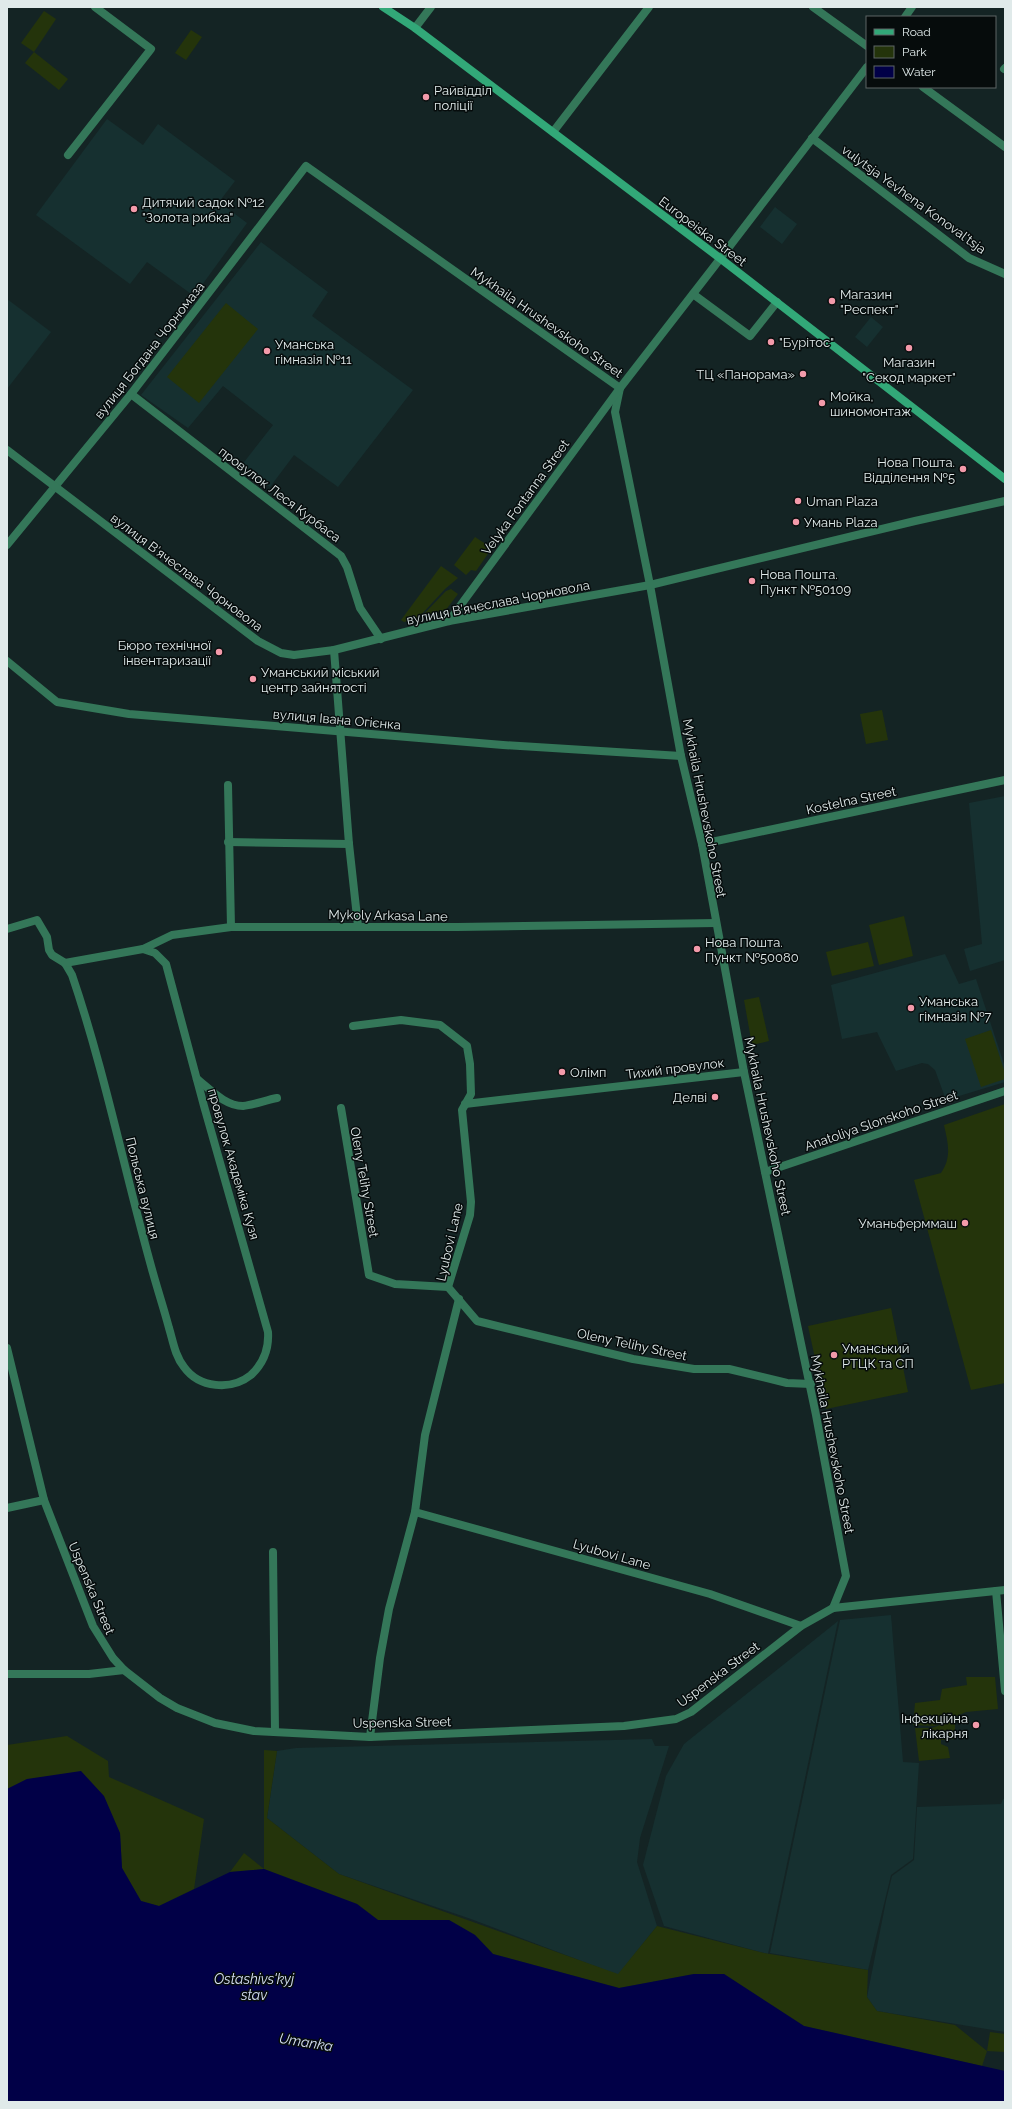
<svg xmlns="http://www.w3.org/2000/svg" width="1012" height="2109" font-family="Raleway,sans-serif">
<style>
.built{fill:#163030}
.green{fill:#24340b}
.water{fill:#010047}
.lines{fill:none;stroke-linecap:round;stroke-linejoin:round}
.minor{stroke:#347759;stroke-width:8}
.tertiary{stroke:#347759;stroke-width:8}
.secondary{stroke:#32a878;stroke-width:8}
.poi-dot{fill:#f39aaa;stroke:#060c0c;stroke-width:1.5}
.labels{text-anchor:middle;stroke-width:3;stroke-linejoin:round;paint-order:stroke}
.poi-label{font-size:13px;fill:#e0eaea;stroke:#060c0c;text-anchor:start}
.street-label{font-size:13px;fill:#e0eaea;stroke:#060c0c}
.water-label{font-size:14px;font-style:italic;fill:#d7e1f7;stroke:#060c0c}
</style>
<rect width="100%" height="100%" fill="#142424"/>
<g class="built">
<polygon points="107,119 143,145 158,124 235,181 219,202 247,223 194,296 147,262 130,284 36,215"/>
<polygon points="775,207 797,224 782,244 760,227"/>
<polygon points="261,242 328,292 312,316 413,390 338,487 294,455 270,487 241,466 273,425 223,386 188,428 141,395"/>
<polygon points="7,299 51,332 7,389"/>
<polygon points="871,317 883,327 867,347 855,337"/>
<polygon points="1005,796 1005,960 970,971 964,949 982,944 969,803"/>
<polygon points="945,954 959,984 976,979 1005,1067 1005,1082 946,1100 935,1070 928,1064 922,1063 896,1071 877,1032 842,1039 831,985"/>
<polygon points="891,1615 903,1762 919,1763 913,1859 891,1875 868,1970 770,1953 840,1620"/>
<polygon points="838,1621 768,1954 664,1926 643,1865 666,1776 684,1744"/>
<polygon points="652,1739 655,1746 669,1746 640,1838 637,1862 657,1926 618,1975 471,1919 339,1874 267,1818 277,1751 296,1748"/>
<polygon points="1003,1799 1005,1799 1005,2032 877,2011 867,1997 886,1901 892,1876 914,1860 917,1807 1001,1804"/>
</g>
<g class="green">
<polygon points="44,11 56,19 34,52 68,79 59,90 25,63 34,52 21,43"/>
<polygon points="191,30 202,37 186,60 175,53"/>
<polygon points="226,303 258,329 199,403 167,377"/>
<polygon points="475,537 492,548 476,571 471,570 466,575 454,565"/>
<polygon points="441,566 458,578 445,589 419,617 404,622 401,620"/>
<polygon points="451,589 458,594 445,611 422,616 446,591"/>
<polygon points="882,710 888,740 866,744 860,714"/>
<polygon points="904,916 913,956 879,965 869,925"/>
<polygon points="868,942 874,966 832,976 826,952"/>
<polygon points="759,997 769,1041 752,1045 744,1000"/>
<polygon points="991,1030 1005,1073 1005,1079 981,1087 965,1039"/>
<path d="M1005,1104V1383L971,1390L914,1180L941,1173C952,1157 948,1143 944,1125Z"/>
<polygon points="891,1308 908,1392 826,1409 808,1326"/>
<polygon points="966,1677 995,1677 998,1709 966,1712 934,1726 913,1725 915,1703 940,1700 942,1689 967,1685"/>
<polygon points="955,1719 955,1739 941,1740 941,1744 948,1747 950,1758 919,1761 915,1728 932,1728"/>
<polygon points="67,1736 108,1761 109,1777 204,1819 194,1889 159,1906 141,1901 122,1868 120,1833 27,1779 7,1789 7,1745"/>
<polygon points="264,1750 277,1751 267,1818 339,1874 618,1974 657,1926 764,1953 868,1970 867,1997 877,2011 955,2025 987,2051 990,2032 1005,2034 1005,2052 987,2051 982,2066 804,2026 724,1974 694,1974 619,1988 493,1954 475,1935 449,1920 378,1920 357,1904 264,1869 230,1872 244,1853 264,1869"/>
</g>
<polygon class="water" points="81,1771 104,1796 120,1833 122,1868 141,1901 159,1906 230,1872 264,1869 357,1904 378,1920 449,1920 475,1935 493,1954 619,1988 694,1974 724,1974 804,2026 1005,2071 1005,2102 7,2102 7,1789 27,1779"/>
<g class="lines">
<g class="minor">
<polyline points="813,7 867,46"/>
<polyline points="905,17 912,7"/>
<polyline points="415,28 431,7"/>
<polyline points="1004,69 1005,68"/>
<polyline points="923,87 1005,147"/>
<polyline points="553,132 649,7"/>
<polyline points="812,138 969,258 1005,274"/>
<polyline points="68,155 151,49 95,7"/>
<polyline points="693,294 750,336 777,302"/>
<polyline points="620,388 615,412 650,585 681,756 702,844 744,1072 816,1415 846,1576 833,1608"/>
<polyline points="131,394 341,556 347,567 360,608 381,639"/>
<polyline points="7,545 131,394 306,166 620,388"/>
<polyline points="449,621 620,388 713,268 867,67"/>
<polyline points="334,650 349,844 358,926"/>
<polyline points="7,661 57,702 129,714 503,745 681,756"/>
<polyline points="228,785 231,927"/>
<polyline points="228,842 349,844"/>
<polyline points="702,844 1005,780"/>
<path d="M7,929L37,920L47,937L49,950L52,955L65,963L72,975C105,1072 125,1174 153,1273C158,1291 164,1309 169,1328C173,1341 175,1356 184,1367C199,1388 231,1391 251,1375C264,1363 269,1348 268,1332L204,1106L166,964L155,953L143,949"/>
<polyline points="65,963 143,949 172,935 231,927 457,927 716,923"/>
<polyline points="353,1026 401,1020 440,1025 467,1046 470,1064 471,1094 462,1110 471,1202 470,1215 448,1287 477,1321 633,1359 694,1369 729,1369 787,1383 811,1384"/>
<path d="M197,1079C210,1089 225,1106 243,1106C254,1105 266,1100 277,1098"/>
<polyline points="465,1104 744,1072"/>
<polyline points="341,1108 369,1275 395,1284 448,1287"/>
<polyline points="765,1172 1005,1091"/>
<polyline points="459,1299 425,1435 415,1512 710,1594 801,1626"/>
<polyline points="7,1508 44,1500"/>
<polyline points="273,1552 275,1732"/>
<polyline points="996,1591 1005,1691"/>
<polyline points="7,1674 89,1674 124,1670"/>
<polyline points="370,1737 380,1658 389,1609 415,1512"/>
</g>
<g class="tertiary">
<polyline points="7,450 258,641 281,653 294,655 334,650 449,621 650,585 915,521 1005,501"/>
<polyline points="7,1348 44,1500 93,1626 113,1658 124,1670 160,1698 177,1708 215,1723 254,1731 370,1737 624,1726 676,1719 691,1712 801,1626 833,1608 1005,1590"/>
</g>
<polyline class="secondary" points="383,7 415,28 721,259 1005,479"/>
</g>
<g class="poi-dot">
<circle cx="426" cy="97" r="4"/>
<circle cx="134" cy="209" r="4"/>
<circle cx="832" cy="301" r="4"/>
<circle cx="771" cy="342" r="4"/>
<circle cx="909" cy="348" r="4"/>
<circle cx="267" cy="351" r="4"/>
<circle cx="803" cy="374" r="4"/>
<circle cx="822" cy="403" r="4"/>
<circle cx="963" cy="469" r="4"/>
<circle cx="798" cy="501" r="4"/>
<circle cx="796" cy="522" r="4"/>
<circle cx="752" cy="581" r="4"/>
<circle cx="219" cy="652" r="4"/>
<circle cx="253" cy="679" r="4"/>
<circle cx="697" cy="949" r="4"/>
<circle cx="911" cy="1008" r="4"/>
<circle cx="562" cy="1072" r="4"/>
<circle cx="715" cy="1097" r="4"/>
<circle cx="965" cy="1223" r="4"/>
<circle cx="834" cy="1355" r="4"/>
<circle cx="976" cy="1725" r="4"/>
</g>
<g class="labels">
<g class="poi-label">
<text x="434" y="95">Райвідділ<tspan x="434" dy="15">поліції</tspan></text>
<text x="142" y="207">Дитячий садок №12<tspan x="142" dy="15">"Золота рибка"</tspan></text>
<text x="840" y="299">Магазин<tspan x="840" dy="15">"Респект"</tspan></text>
<text x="779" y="347">"Бурітос"</text>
<text x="275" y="349">Уманська<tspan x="275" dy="15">гімназія №11</tspan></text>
<text x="909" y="367" text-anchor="middle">Магазин<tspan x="909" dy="15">"Секод маркет"</tspan></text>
<text x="795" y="379" text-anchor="end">ТЦ «Панорама»</text>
<text x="830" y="401">Мойка,<tspan x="830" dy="15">шиномонтаж</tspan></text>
<text x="955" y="467" text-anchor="end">Нова Пошта.<tspan x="955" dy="15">Відділення №5</tspan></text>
<text x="806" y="506">Uman Plaza</text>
<text x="804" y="527">Умань Plaza</text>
<text x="760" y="579">Нова Пошта.<tspan x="760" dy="15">Пункт №50109</tspan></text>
<text x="211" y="650" text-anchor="end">Бюро технічної<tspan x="211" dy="15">інвентаризації</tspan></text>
<text x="261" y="677">Уманський міський<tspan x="261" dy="15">центр зайнятості</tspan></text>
<text x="705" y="947">Нова Пошта.<tspan x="705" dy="15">Пункт №50080</tspan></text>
<text x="919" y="1006">Уманська<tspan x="919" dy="15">гімназія №7</tspan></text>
<text x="570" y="1077">Олімп</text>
<text x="707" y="1102" text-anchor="end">Делві</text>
<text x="957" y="1228" text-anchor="end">Уманьферммаш</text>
<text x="842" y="1353">Уманський<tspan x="842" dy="15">РТЦК та СП</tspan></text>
<text x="968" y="1723" text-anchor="end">Інфекційна<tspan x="968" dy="15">лікарня</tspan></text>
</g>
<g class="street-label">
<text transform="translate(914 199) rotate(36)" y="5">vulytsja Yevhena Konoval'tsja</text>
<text transform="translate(703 231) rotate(37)" y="5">Europeiska Street</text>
<text transform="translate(547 322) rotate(35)" y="5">Mykhaila Hrushevskoho Street</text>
<text transform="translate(149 350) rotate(-52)" y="5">вулиця Богдана Чорномаза</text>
<text transform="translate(280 494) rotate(37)" y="5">провулок Леся Курбаса</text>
<text transform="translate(525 497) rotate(-54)" y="5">Velyka Fontanna Street</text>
<text transform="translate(187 572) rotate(37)" y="5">вулиця В’ячеслава Чорновола</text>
<text transform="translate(498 602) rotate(-11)" y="5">вулиця В’ячеслава Чорновола</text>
<text transform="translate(337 719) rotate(5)" y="5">вулиця Івана Огієнка</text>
<text transform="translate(851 800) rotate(-12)" y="5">Kostelna Street</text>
<text transform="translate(705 808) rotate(79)" y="5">Mykhaila Hrushevskoho Street</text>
<text transform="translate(388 915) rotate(1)" y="5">Mykoly Arkasa Lane</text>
<text transform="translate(675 1068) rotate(-7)" y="5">Тихий провулок</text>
<text transform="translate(881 1120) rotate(-19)" y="5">Anatoliya Slonskoho Street</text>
<text transform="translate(768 1126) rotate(78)" y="5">Mykhaila Hrushevskoho Street</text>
<text transform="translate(234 1164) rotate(74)" y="5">провулок Академіка Кузя</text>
<text transform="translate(365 1182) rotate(80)" y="5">Oleny Telihy Street</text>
<text transform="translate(143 1188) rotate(76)" y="5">Польська вулиця</text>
<text transform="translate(449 1242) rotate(-77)" y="5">Lyubovi Lane</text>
<text transform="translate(632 1344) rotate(12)" y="5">Oleny Telihy Street</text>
<text transform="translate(833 1444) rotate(79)" y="5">Mykhaila Hrushevskoho Street</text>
<text transform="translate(612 1554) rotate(16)" y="5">Lyubovi Lane</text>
<text transform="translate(92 1588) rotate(67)" y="5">Uspenska Street</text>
<text transform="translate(718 1674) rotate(-37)" y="5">Uspenska Street</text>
<text transform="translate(402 1722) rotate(-1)" y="5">Uspenska Street</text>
</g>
<g class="water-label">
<text x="254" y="1984">Ostashivs'kyj<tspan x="254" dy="16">stav</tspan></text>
<text transform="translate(306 2042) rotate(9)" y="5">Umanka</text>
</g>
</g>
<rect width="1012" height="2109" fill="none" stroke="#e0eaea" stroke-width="16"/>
<rect x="866" y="16" width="130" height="72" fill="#060c0c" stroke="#5d6565"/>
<rect x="874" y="29" width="20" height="6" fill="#32a878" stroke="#5d6565"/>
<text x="902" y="36" font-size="12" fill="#e0eaea">Road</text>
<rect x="874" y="46" width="20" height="12" fill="#24340b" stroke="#5d6565"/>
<text x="902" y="56" font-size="12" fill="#e0eaea">Park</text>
<rect x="874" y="66" width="20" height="12" fill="#010047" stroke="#5d6565"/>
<text x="902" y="76" font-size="12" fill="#e0eaea">Water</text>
</svg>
